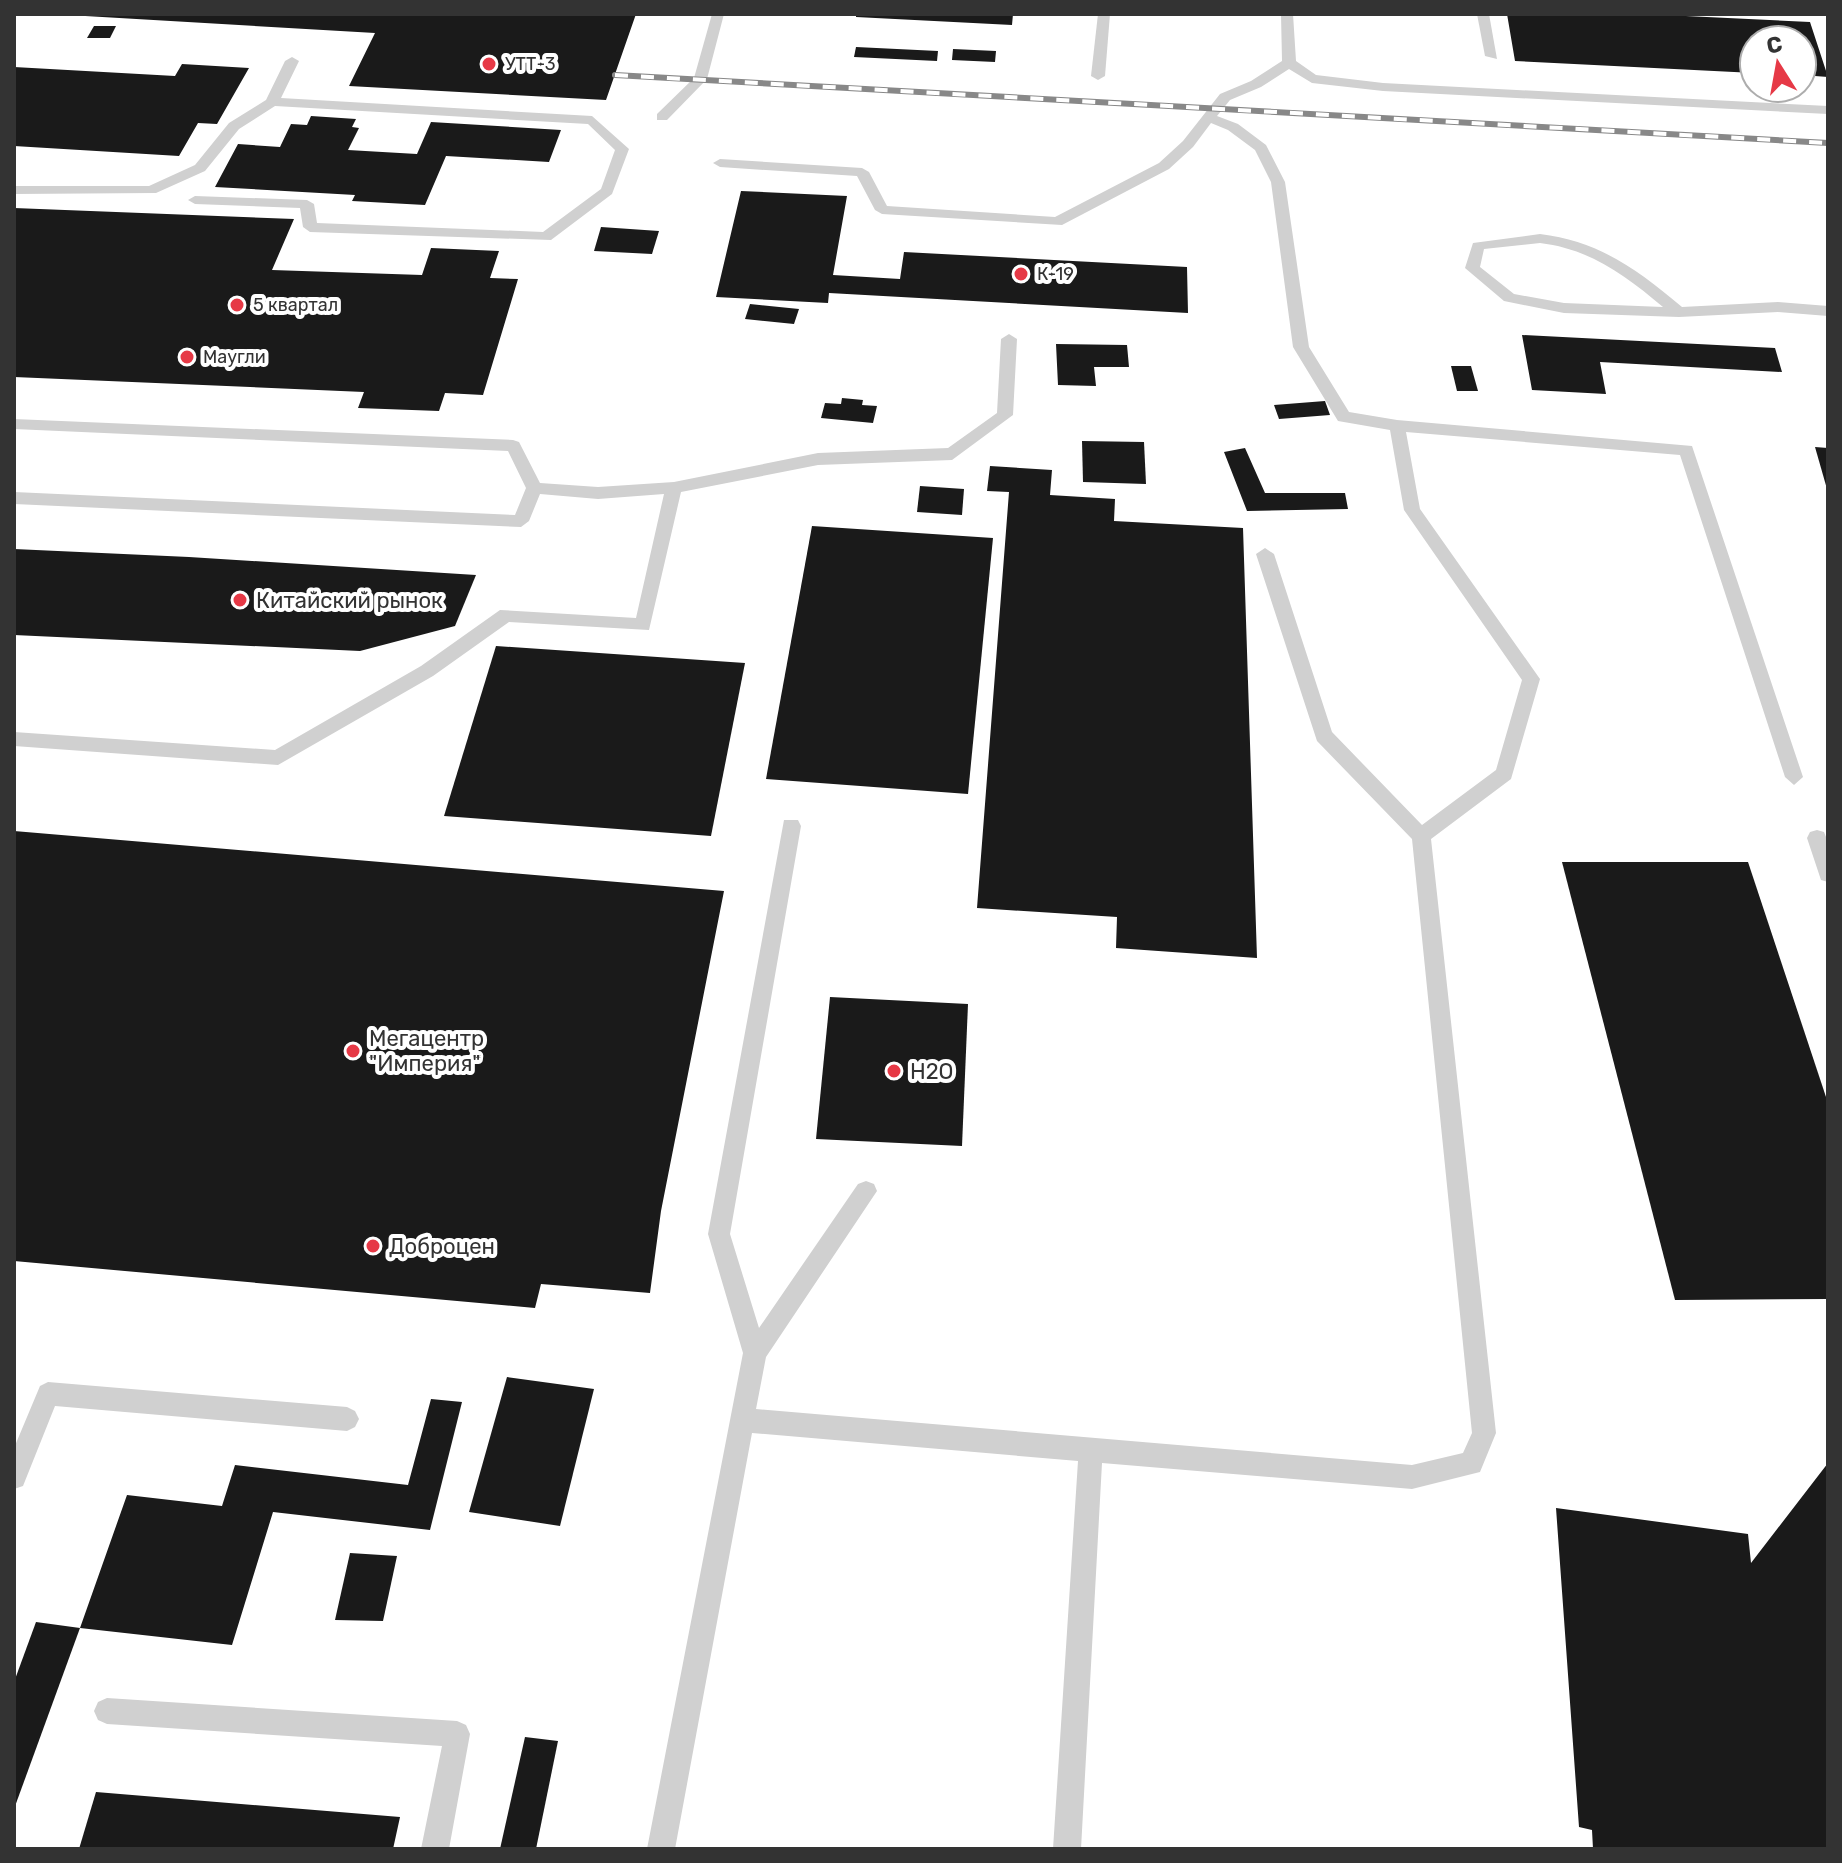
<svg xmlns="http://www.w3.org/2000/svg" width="1842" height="1863" font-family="Rubik,sans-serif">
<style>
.building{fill:#1a1a1a}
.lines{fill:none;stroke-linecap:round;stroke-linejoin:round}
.service{fill:#d0d0d0;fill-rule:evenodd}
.rail-casing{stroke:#888;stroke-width:6}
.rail{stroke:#fff;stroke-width:4;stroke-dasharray:13;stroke-linecap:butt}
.poi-dot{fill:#e63946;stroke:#fff;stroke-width:3}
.labels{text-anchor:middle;stroke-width:8;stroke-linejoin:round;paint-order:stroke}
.far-poi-label{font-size:18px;fill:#333;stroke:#fff;text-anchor:start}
.poi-label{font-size:22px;fill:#333;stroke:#fff;text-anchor:start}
</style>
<rect width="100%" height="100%" fill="#fff"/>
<g class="building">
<polygon points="51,14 636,14 606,100 349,86 375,33"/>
<polygon points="856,14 1013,14 1012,25 856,17"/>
<polygon points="1507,14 1644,14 1810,22 1828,77 1802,75 1802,40 1754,40 1754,73 1515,61"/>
<polygon points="94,26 116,26 110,38 87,38"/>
<polygon points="856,47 938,51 937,61 854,57"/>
<polygon points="953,49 996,51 995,62 952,60"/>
<polygon points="182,64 249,68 217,124 198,123 179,156 14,146 14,67 175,76"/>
<polygon points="311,116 356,119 352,127 359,128 348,150 417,154 431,122 561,130 549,162 446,156 425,205 352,201 355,195 215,187 238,144 280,147 291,124 307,125"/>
<polygon points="741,191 847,196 833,275 900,279 904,252 1187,267 1188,313 829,293 828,303 716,297"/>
<polygon points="14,208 294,219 272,270 422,275 431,248 499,251 490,278 518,279 483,395 445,393 439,411 358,408 364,392 14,377"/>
<polygon points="601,227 659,231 652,254 594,251"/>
<polygon points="750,304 799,309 794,324 745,319"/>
<polygon points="1522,335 1775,348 1782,372 1600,362 1606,394 1532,390"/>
<polygon points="1056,344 1127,345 1129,367 1094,367 1096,386 1058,385"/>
<polygon points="1451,366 1471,366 1478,391 1457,391"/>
<polygon points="842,398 863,400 862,405 877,406 873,423 821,418 825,403 841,404"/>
<polygon points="1325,401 1330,415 1279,419 1274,405"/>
<polygon points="1082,441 1144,442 1146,484 1083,482"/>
<polygon points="1815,447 1828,448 1828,489 1827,489"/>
<polygon points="1245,448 1265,493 1345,493 1348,509 1247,511 1224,452"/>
<polygon points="990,466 1052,470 1050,495 1115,499 1114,521 1243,528 1257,958 1116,948 1117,917 977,908 1009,492 987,491"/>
<polygon points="920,486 964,489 962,515 917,512"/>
<polygon points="812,526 993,538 968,794 766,779"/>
<polygon points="14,549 189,557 476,575 455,626 360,651 14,635"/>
<polygon points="496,646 745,663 711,836 444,816"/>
<polygon points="14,831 724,891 661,1211 650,1293 541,1284 535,1308 14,1261"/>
<polygon points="1562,862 1748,862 1828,1103 1828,1299 1675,1300"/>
<polygon points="830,997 968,1004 962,1146 816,1139"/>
<polygon points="507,1377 594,1389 560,1526 469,1512"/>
<polygon points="431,1399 462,1402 430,1530 273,1512 232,1645 80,1628 127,1495 222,1506 235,1465 408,1485"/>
<polygon points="1828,1463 1828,1849 1593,1849 1592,1830 1579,1827 1556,1508 1748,1534 1751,1563"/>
<polygon points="350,1553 397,1556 383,1621 335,1620"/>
<polygon points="36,1622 80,1628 14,1809 14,1682"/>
<polygon points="525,1737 558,1741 536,1849 500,1849"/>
<polygon points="96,1792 400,1817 393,1849 79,1849"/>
</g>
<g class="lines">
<g class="service">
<polygon points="712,14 724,14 707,79 667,120 657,120 657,114 694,78"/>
<polygon points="1098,14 1110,14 1105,76 1098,80 1091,76"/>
<polygon points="1281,14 1293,14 1296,61 1316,75 1383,83 1828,106 1828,114 1383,91 1312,83 1289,69 1261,87 1230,100 1217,116 1238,124 1266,145 1285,182 1309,347 1349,412 1397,420 1692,446 1803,777 1794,785 1785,777 1680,455 1406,432 1420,509 1540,679 1511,779 1431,839 1496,1433 1480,1472 1412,1489 1102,1463 1081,1849 1053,1849 1078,1461 752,1433 675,1849 647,1849 743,1353 708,1234 784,820 798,820 801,826 730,1234 759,1328 858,1184 866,1181 874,1184 877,1191 766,1357 756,1409 1412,1465 1463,1453 1472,1433 1412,839 1317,741 1256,554 1265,548 1274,554 1332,732 1422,825 1496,770 1522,680 1404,510 1390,430 1338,421 1293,347 1271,182 1255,150 1228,130 1211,123 1193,147 1169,169 1062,225 882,214 875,210 857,176 720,167 713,163 720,159 862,168 869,172 887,206 1055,217 1159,163 1183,141 1220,94 1251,81 1282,61"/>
<polygon points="1477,14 1489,14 1497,59 1485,56"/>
<polygon points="292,57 299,61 281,98 592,116 629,149 612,194 551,240 310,232 303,227 300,208 195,204 188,200 195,196 307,200 314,204 317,223 543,232 601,189 615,150 588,124 275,106 239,129 205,171 156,193 14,194 14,186 149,186 195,165 229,123 266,100 285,61"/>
<path d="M1540,234C1599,241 1638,270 1682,307L1778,302L1828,306V316L1778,312L1679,317L1564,313L1504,301L1465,268L1473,243ZM1540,243C1590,249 1625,275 1663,307L1564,303L1514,294L1480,267L1484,249Z"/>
<polygon points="1009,334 1017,339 1013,415 952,460 818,465 681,492 649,630 509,622 433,676 278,765 14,746 14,732 275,750 421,666 500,610 636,618 664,494 598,499 540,494 529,521 521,527 14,504 14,492 515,515 526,488 508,451 14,429 14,419 513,440 519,442 540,483 598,487 674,482 818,453 948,448 997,413 1001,339"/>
<polygon points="1817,830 1824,832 1828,842 1828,882 1821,880 1807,838 1810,832"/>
<polygon points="48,1382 347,1407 355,1411 359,1419 355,1427 347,1431 55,1406 23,1486 14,1489 14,1448 40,1386"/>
<polygon points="107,1698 457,1721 466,1725 470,1734 449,1849 421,1849 442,1746 107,1724 98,1720 94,1711 98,1702"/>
</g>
<defs>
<polyline id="rail" points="615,75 1828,143"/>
</defs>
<use href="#rail" class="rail-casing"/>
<use href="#rail" class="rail"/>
</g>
<g class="poi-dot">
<circle cx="489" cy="64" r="8"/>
<circle cx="1021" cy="274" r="8"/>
<circle cx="237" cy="305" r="8"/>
<circle cx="187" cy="357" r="8"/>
<circle cx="240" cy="600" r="8"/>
<circle cx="353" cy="1051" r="8"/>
<circle cx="894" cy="1071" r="8"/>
<circle cx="373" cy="1246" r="8"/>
</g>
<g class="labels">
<g class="far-poi-label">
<text x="505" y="70">УТТ-3</text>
<text x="1037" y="280">К-19</text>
<text x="253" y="311">5 квартал</text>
<text x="203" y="363">Маугли</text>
</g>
<g class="poi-label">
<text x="256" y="608">Китайский рынок</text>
<text x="369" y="1046">Мегацентр<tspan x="369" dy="25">"Империя"</tspan></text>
<text x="910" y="1079">H2O</text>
<text x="389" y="1254">Доброцен</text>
</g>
</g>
<rect width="1842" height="1863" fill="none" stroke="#333333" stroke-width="32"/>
<g transform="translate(1778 64) rotate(349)"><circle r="38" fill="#ffffff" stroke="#adadad" stroke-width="2"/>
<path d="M0-6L14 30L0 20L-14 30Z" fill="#e63946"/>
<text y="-12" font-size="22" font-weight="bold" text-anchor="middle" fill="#333333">С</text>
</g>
</svg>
